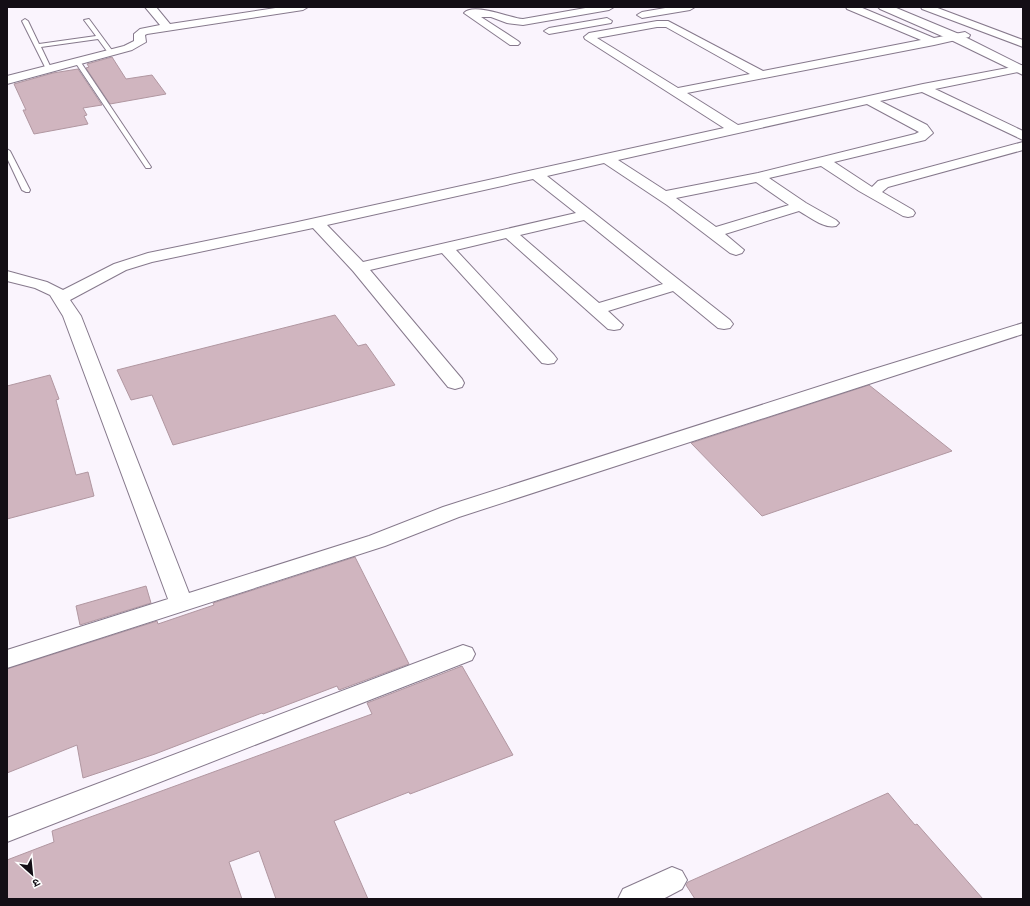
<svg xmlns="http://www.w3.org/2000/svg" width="1030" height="906" font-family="'Archivo Narrow','Noto Sans Devanagari',sans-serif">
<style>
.building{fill:#d0b5bf;stroke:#b197a1}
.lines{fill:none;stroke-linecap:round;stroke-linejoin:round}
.lane-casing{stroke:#86798c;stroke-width:2}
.street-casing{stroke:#86798c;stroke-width:2}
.secondary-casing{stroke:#86798c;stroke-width:2}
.lane{fill:#fff;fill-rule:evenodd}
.street{fill:#fff;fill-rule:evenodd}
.secondary{fill:#fff;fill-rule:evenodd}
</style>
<rect width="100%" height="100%" fill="#faf4fd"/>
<g class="building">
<polygon points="112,57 126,79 152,75 166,94 110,104 86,68 89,67 87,64"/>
<polygon points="78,69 102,105 83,108 87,115 84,116 88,124 34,134 23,110 26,110 14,84 53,73"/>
<polygon points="335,315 358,346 366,344 395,385 173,445 152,395 131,400 117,370"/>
<polygon points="50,375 59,399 56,400 76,475 88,472 94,496 7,519 7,386"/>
<polygon points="869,385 952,451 762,516 691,443"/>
<polygon points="355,557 409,664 339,690 337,686 263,714 262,713 155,754 83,778 77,745 7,773 7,669 157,621 158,624 214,605 213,603"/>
<polygon points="146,586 151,603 80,625 76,606"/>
<polygon points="462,666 513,755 410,794 409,792 334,821 368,899 276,899 259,851 229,862 242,899 7,899 7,860 54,842 52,831 372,714 367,703"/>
<polygon points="888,793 915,825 917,824 983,899 695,899 686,885 688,882"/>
</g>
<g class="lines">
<defs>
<g id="lane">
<polygon points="25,19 28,21 39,44 96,36 84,20 89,19 114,53 109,54 98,39 41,47 52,70 47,71 22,21"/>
<polygon points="76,61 80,61 151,167 150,168 146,168 75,62"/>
<polygon points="7,149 10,151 30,190 29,192 26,192 22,190 7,158"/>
</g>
<g id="street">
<polygon points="145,7 156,7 170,24 282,7 308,7 303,10 147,34 145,35 146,42 132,50 7,84 7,76 124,46 134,41 134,34 140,29 160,25"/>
<path d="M591,7H614L609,10L523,25L507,23L491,17H481L518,41L520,43L518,45H510L464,13C473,2 510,18 523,19Z"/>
<polygon points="671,7 695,7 690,10 642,18 637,15 642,12"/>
<path d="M846,7H860L934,38L965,32L970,35L969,37L934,45L687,93L738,125L923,84L1023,65V71L935,89L1023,131V140L922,92L880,101L927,125L933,133L925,140L834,162L872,187L878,181L1023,142V150L888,187L882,192L913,210L915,213L913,216L908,217L903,216L859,191L821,166L769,178L806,203L836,220L839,223L836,226C824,229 810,217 799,211L725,234L744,250L742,253L736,255L730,253L667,205L604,163L547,176L730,320L733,324L730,328L724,329L718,328L673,291L608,311L623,325L620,329L614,330L608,329L506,238L456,250L554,355L557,359L554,363L548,364L542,363L442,253L370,270L462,379L464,383L462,387L455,389L448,387L353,271L313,228L152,262L126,270L70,300L81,316L189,593L369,536L443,507L858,374L1023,323V334L459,517L385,546L7,668V650L168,599L63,316L50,295L35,288L7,281V271L47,282L63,290L114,264L148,253L293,223L724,128L585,39L584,37L589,33L657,21H668L763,71L921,40L847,9ZM657,27H666L750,74L678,88L597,38ZM867,104L919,132L915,134L758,173L666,191L618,160ZM533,179L576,213L363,262L327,225ZM756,182L789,205L716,227L676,198ZM584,220L663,284L599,303L520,235Z"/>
<polygon points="921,7 935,7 1023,40 1023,47 922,9"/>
<polygon points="607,18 612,21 611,23 549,34 544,31 549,28"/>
<polygon points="463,645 472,648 475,654 472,660 7,842 7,818"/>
<polygon points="672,867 682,871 687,880 682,889 663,899 618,899 623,889"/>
</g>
<polygon id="secondary" points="878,7 894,7 959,34 1023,66 1023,75 951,40 880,9"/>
</defs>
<use href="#lane" class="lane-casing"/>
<use href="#street" class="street-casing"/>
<use href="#secondary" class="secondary-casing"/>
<use href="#lane" class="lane"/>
<use href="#street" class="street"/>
<use href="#secondary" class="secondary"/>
</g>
<rect width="1030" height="906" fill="none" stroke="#130e15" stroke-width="16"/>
<g transform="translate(32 874) rotate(153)" stroke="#ffffff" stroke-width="3" paint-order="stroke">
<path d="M0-3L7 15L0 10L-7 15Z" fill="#130e15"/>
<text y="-6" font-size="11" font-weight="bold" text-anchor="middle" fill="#130e15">उ</text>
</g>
</svg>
